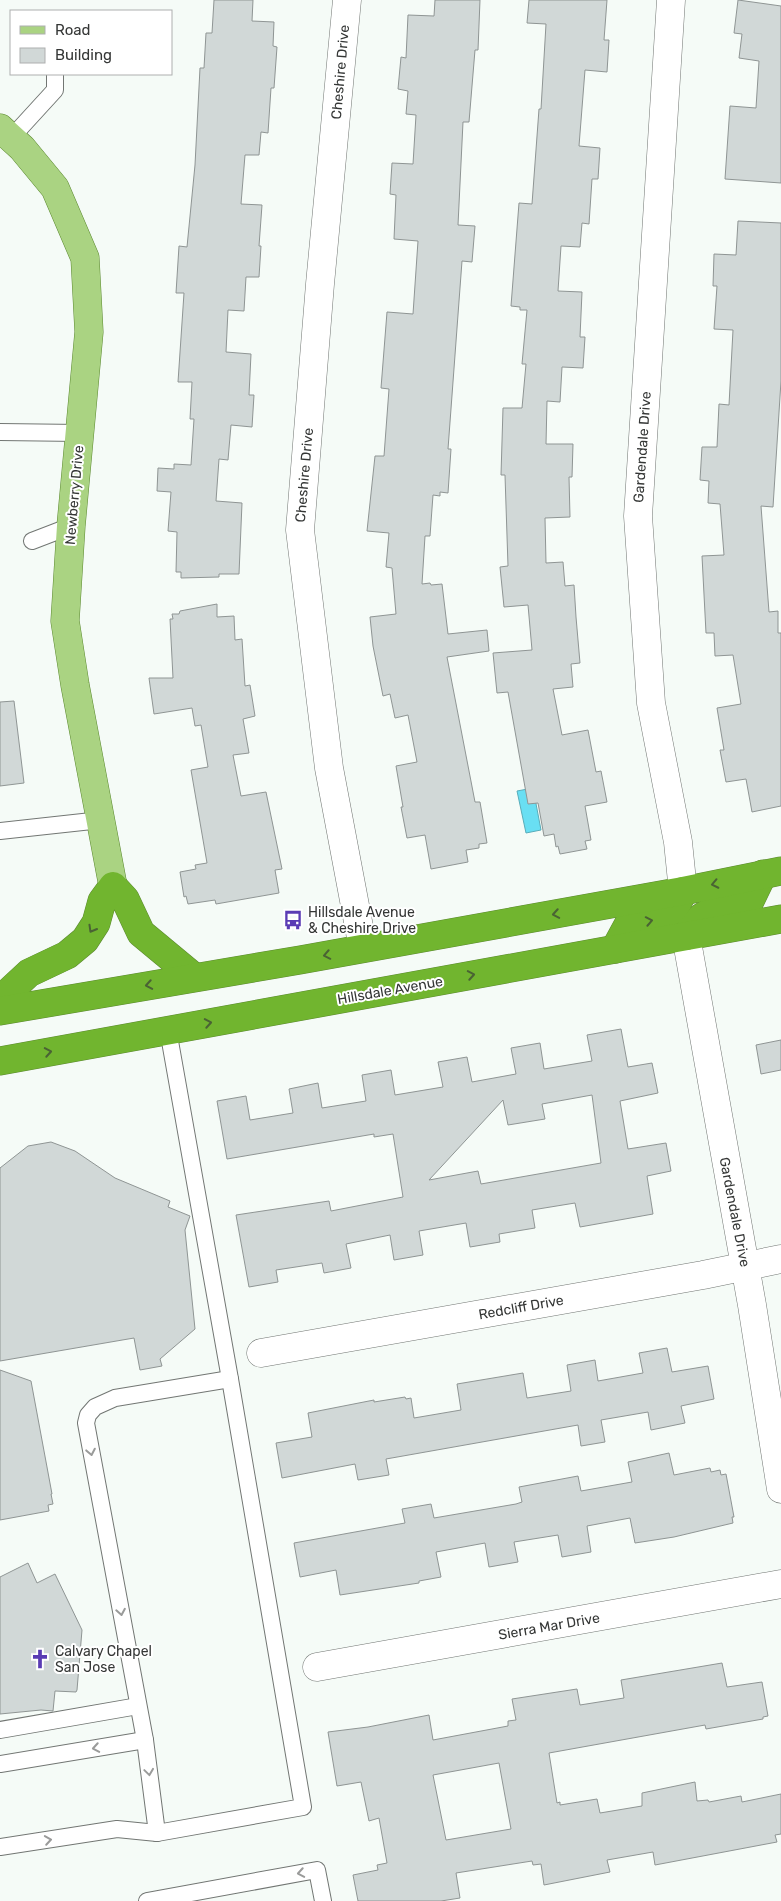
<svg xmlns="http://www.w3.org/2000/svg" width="781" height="1901" font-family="Rubik,sans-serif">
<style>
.water{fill:#69dff3;stroke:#59adba}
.building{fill:#d1d8d7;stroke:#8f9594;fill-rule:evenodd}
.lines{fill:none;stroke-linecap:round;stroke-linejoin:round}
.lane-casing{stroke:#727673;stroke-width:18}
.street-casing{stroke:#727673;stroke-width:29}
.primary-casing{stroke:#5c8931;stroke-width:29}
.highway-casing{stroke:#5c8931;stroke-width:29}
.lane{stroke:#fff;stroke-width:16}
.street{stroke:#fff;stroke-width:28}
.primary{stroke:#aad382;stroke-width:28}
.highway{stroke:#71b52f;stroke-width:28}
.oneway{stroke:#4a6334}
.oneway2{stroke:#9a9b9a}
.labels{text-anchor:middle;stroke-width:4;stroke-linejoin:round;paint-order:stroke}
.street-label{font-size:14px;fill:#353736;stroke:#fff}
.poi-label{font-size:14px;fill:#353736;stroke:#fff;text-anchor:start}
</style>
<rect width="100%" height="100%" fill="#f5fbf7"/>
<polygon class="water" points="533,788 541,830 526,833 517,791"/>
<g class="building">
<polygon points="214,0 253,0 252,21 274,22 273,46 277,47 274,88 271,88 268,133 261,132 259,155 245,155 241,204 262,205 259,246 261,246 259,277 246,277 244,311 228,310 226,352 251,354 249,395 254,395 252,427 231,425 228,460 219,459 216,501 242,503 239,574 219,574 219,577 181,578 181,572 176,572 177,532 168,531 171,492 157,491 158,468 174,469 174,464 191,465 194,419 190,419 192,382 178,382 184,293 176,293 179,246 187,247 195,165 200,68 204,68 206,33 212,33"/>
<polygon points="435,0 480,0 478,50 475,50 469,122 463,122 458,225 475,226 472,262 462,261 448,449 451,449 448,493 440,492 440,496 433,495 430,536 425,536 422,584 430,583 431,585 442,584 448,634 487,630 489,651 447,657 475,802 480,802 487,843 479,844 479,848 466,850 468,862 431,869 425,835 407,838 401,807 403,807 396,766 417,762 408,715 395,718 390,694 383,696 373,646 370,617 396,614 392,568 386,567 389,533 367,531 375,456 384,456 389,389 381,388 387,312 413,314 418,241 394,239 396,195 390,194 392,163 413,164 416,115 406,114 408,91 398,89 401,57 406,58 408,15 434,16"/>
<polygon points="529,0 607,0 604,40 609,40 607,72 585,70 579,146 600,148 598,179 592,179 589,224 582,223 580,247 561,246 558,291 582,292 580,337 585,337 583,368 562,367 560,402 547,401 546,444 573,444 572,477 569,477 570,517 545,518 546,563 563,562 565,586 574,585 576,617 580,663 571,664 573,687 553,689 562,735 588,730 596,772 601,771 607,802 585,806 591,840 585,841 587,849 560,854 558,846 556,847 554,834 544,836 538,803 528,804 508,692 497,693 493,653 532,650 528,605 504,607 500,567 508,566 505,475 501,475 503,408 522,408 526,364 522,364 527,310 520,310 520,307 511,306 519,203 532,204 539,109 541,109 546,24 527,23"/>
<polygon points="738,0 781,6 781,183 725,179 730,106 756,108 759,61 739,58 742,34 734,33"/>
<polygon points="738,221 781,223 781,381 773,507 761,506 769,612 778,611 778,633 781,633 781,806 752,812 746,779 726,782 720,750 724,750 717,708 741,704 733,655 715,656 714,633 706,633 702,556 724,555 720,504 708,503 709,481 700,480 702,447 717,447 719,404 729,405 733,330 714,329 717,286 713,286 714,254 736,255"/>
<polygon points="217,604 217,617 234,616 235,640 242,639 245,686 250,685 255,716 243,719 249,753 233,755 241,796 266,792 282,869 275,870 279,893 216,904 215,900 188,904 186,896 184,897 180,872 196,869 195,865 207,863 191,770 208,767 201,725 195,726 192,708 154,714 149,678 173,678 170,619 173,619 172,614 179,614 180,611"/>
<polygon points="14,701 24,783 0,786 0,702"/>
<path d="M621,1029L628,1067L652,1063L658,1093L620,1101L628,1149L666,1143L671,1171L647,1176L653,1214L580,1227L575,1203L532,1210L535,1228L499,1234L500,1242L470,1247L466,1223L419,1231L423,1255L394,1260L390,1235L346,1244L351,1268L324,1273L322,1263L276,1270L278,1282L249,1287L236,1215L329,1201L331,1211L403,1197L393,1134L374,1137V1134L227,1159L217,1101L246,1096L250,1120L293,1113L289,1089L318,1083L322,1108L366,1101L362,1075L391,1070L395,1095L443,1087L438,1062L467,1057L472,1082L516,1074L511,1048L540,1043L544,1069L592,1061L587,1035ZM592,1095L601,1163L481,1184L478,1171L429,1180L503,1100L508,1125L545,1119L542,1104Z"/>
<polygon points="781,1040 781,1070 761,1074 756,1045"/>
<polygon points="51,1142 75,1151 115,1178 170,1201 168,1207 190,1216 185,1230 195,1329 160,1359 162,1366 140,1370 134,1338 0,1361 0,1168 28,1146"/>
<polygon points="667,1348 672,1372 708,1366 714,1399 681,1406 685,1423 651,1430 648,1412 601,1420 605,1442 581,1446 578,1425 386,1459 389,1475 358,1480 355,1464 282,1478 276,1443 312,1437 308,1413 374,1400 374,1402 405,1397 406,1399 411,1398 414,1418 461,1410 457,1384 523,1373 527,1398 571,1391 567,1365 595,1360 598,1381 643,1373 639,1353"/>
<polygon points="0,1370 31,1381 52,1494 51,1494 53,1504 48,1505 49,1511 0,1520"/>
<polygon points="669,1453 674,1475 710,1468 711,1472 720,1470 721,1475 726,1474 734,1517 732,1517 733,1523 674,1537 635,1543 630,1518 587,1526 591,1552 562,1557 558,1535 514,1542 518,1562 489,1567 485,1543 436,1552 441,1577 419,1581 419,1583 340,1595 336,1570 300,1577 294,1543 405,1523 402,1509 431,1504 434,1518 516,1504 522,1502 519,1487 578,1476 581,1491 632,1482 628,1462"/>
<polygon points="28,1563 37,1583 55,1574 82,1630 77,1690 76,1692 55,1691 53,1711 41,1710 0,1714 0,1577"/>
<path d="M722,1663L727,1687L762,1682L768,1716L763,1717V1719L706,1729L705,1725L549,1753L557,1803L560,1802V1805L597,1799L600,1813L642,1806V1793L695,1782L697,1801L708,1800L709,1802L741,1796L742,1802L781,1794V1834L775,1835L777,1842L655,1865L653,1852L607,1860L610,1872L544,1885L541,1864L533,1865L532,1861L456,1873L460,1898L441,1901H358L353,1875L378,1870L377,1865L387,1863L379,1818L369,1821L361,1782L337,1786L328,1732L368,1727L429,1715L433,1740L508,1726V1721L516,1720L512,1699L577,1689L580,1705L624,1698L621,1680ZM499,1763L511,1829L446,1840L433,1775Z"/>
</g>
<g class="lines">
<defs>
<g id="lane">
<polyline points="12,137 55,90 55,74"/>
<polyline points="0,432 80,433"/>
<polyline points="32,541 71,526"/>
<polyline points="0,831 101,820"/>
<polyline points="0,1730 138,1706"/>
<polyline points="0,1764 145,1740"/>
<polyline points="157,1833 145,1740 86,1423 88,1415 95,1407 115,1398 230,1379"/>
<polyline points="0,1847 117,1829 157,1833 303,1807 230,1379 168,1030"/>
<polyline points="147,1901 317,1870 323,1901"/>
</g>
<g id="street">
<polyline points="347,0 320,284 300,530 329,768 363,948"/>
<polyline points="671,0 638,516 651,703 678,842 683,891"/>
<polyline points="686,936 752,1305 781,1489"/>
<polyline points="261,1353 703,1275 781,1259"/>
<polyline points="317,1667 781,1584"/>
</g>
<polyline id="primary" points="0,128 22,148 55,188 85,258 89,332 71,526 65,621 75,685 113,886"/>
<g id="highway">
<path d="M686,936C701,908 720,909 749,903L763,874"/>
<path d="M615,949L628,925C656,920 672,920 683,891"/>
<polyline points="0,1000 29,973 67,955 85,940 96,923 102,901 113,886 125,899 141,933 194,977"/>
<polyline points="0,1011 300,960 683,891 781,871"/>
<polyline points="0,1061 781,919"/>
</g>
</defs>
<use href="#lane" class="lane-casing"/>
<use href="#street" class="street-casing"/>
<use href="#primary" class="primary-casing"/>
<use href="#highway" class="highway-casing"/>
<use href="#lane" class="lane"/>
<use href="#street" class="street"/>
<use href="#primary" class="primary"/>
<use href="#highway" class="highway"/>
</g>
<defs><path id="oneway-chevron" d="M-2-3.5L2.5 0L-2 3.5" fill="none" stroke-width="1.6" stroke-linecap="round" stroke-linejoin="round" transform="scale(1.25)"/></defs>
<g class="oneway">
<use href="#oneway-chevron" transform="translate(715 884) rotate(168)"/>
<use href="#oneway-chevron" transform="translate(556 914) rotate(170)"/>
<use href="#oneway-chevron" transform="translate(649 921) rotate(-11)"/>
<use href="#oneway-chevron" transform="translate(92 929) rotate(120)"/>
<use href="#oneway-chevron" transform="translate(327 955) rotate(169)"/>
<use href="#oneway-chevron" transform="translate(471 975) rotate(-10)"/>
<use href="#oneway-chevron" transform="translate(149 985) rotate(170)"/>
<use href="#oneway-chevron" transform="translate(208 1023) rotate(-10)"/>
<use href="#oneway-chevron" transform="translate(48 1052) rotate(-10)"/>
</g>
<g class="oneway2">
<use href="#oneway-chevron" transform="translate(91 1452) rotate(79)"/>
<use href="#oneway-chevron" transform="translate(121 1612) rotate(80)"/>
<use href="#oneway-chevron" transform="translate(96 1748) rotate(170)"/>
<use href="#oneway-chevron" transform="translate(149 1772) rotate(82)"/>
<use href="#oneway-chevron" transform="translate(48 1840) rotate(-9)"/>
<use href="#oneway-chevron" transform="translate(301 1873) rotate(170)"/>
</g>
<defs>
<symbol id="bus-bare" viewBox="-9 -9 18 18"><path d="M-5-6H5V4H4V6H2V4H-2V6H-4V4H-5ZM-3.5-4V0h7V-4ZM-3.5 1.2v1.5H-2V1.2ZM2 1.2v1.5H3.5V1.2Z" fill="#5a3cb4" stroke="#fff" stroke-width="2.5" paint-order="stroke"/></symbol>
<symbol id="church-bare" viewBox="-9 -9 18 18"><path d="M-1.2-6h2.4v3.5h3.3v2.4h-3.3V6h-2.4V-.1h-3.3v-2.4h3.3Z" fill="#5a3cb4" stroke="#fff" stroke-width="2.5" paint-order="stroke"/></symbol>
</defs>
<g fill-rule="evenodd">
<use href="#bus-bare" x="279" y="906" width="28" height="28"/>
<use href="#church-bare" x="26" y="1645" width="28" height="28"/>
</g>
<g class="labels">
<g class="street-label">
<text transform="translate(340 72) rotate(-85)" y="5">Cheshire Drive</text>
<text transform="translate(642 447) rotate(-86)" y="5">Gardendale Drive</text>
<text transform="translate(304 475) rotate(-85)" y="5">Cheshire Drive</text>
<text transform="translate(74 495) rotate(-85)" y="5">Newberry Drive</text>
<text transform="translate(390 990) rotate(-10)" y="5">Hillsdale Avenue</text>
<text transform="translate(735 1212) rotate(79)" y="5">Gardendale Drive</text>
<text transform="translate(521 1307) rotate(-10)" y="5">Redcliff Drive</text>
<text transform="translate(549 1626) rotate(-10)" y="5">Sierra Mar Drive</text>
</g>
<g class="poi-label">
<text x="308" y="917">Hillsdale Avenue<tspan x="308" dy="16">&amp; Cheshire Drive</tspan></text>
<text x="55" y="1656">Calvary Chapel<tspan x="55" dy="16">San Jose</tspan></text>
</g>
</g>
<rect x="10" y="10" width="162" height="65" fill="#ffffff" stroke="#aeafaf"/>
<rect x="20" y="26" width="25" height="8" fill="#aad382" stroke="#aeafaf"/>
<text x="55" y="35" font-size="15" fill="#353736">Road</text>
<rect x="20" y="48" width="25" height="15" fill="#d1d8d7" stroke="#aeafaf"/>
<text x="55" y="60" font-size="15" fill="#353736">Building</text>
</svg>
